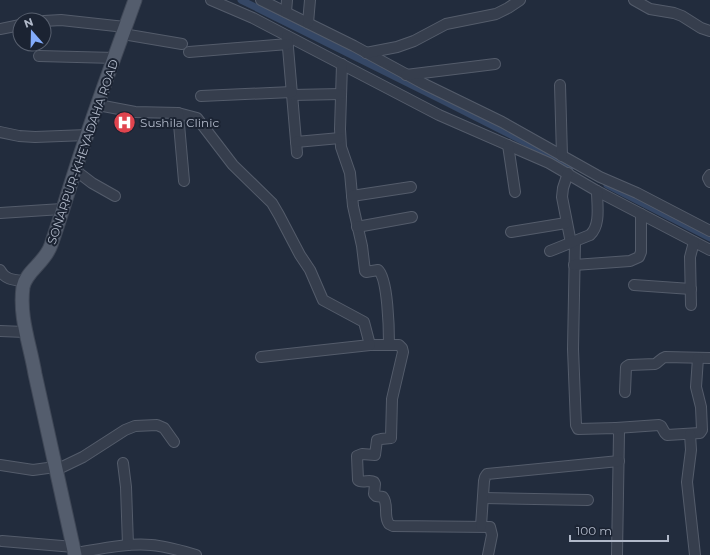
<svg xmlns="http://www.w3.org/2000/svg" width="710" height="555" font-family="Montserrat,sans-serif">
<style>
.lines{fill:none;stroke-linecap:round;stroke-linejoin:round}
.canal{stroke:#354765;stroke-width:7}
.minor-casing{stroke:#545c6b;stroke-width:12}
.major-casing{stroke:#3f4756;stroke-width:15}
.minor{stroke:#363e4d;stroke-width:10}
.major{stroke:#545d6d;stroke-width:13}
.labels{text-anchor:middle;stroke-width:4;stroke-linejoin:round;paint-order:stroke}
.poi-label{font-size:12px;fill:#b1b9c9;stroke:#1b2332;text-anchor:start}
.street-label{font-size:12px;fill:#b1b9c9;stroke:#1b2332}
</style>
<rect width="100%" height="100%" fill="#222c3d"/>
<g class="lines">
<g class="canal">
<polyline points="241,0 446,102 572,166"/>
<polyline points="607,185 710,238"/>
</g>
<defs>
<g id="minor">
<polyline points="211,0 253,18 439,115 549,163 597,191 710,250"/>
<polyline points="261,0 354,46 424,84 502,122 600,177 637,193 710,231"/>
<polyline points="634,0 650,9 674,13 682,16 701,28 710,31"/>
<polyline points="286,12 287,0"/>
<polyline points="44,21 61,20 125,27"/>
<polyline points="308,23 310,0"/>
<polyline points="0,29 20,25"/>
<polyline points="123,34 182,44"/>
<polyline points="287,36 297,153"/>
<polyline points="189,52 288,44"/>
<polyline points="366,53 397,47 414,41 446,24 496,14 508,8 520,0"/>
<polyline points="39,56 115,58"/>
<path d="M342,64L340,129L341,147L350,173L353,206L362,246L365,271L366,272L378,270C388,278 389,330 389,344"/>
<polyline points="406,75 495,64"/>
<polyline points="560,85 562,156"/>
<polyline points="292,95 341,94"/>
<polyline points="201,96 292,92"/>
<path d="M98,105L135,112L178,113L197,118L233,165L272,203L279,215L300,255L310,270L323,300L364,322L370,345H399L402,348L403,352L392,399L391,438L381,439L377,440L375,455L362,454L357,456L358,480C362,484 369,479 374,482L375,484L374,494L376,496L383,497C389,505 383,516 389,524L393,526L490,527L492,535L488,555"/>
<polyline points="178,113 184,181"/>
<polyline points="0,132 19,136 35,137 87,135"/>
<polyline points="296,142 340,138"/>
<polyline points="508,145 515,192"/>
<polyline points="75,170 92,183 115,196"/>
<polyline points="568,173 563,188 562,197 571,243"/>
<polyline points="710,175 708,178 710,182"/>
<polyline points="352,196 411,187"/>
<polyline points="0,213 62,209"/>
<polyline points="357,227 412,217"/>
<polyline points="511,232 566,223"/>
<polyline points="575,242 573,349 576,425 578,429 616,428 619,433 617,555"/>
<path d="M550,251L590,235C601,225 597,205 597,191"/>
<polyline points="574,265 630,261 639,257 641,252 641,214"/>
<path d="M0,270C5,280 14,280 24,281"/>
<polyline points="634,285 691,289"/>
<polyline points="691,305 690,257 694,242"/>
<polyline points="0,331 25,332"/>
<polyline points="261,357 370,345"/>
<path d="M625,392L626,367L629,365L655,364C659,362 661,358 665,357L710,358"/>
<polyline points="616,428 659,425 661,426 665,433 667,435 700,433 702,430 701,407 696,387 698,358"/>
<polyline points="690,434 691,450 687,482 695,555"/>
<polyline points="123,463 126,487 128,545"/>
<polyline points="0,465 33,470 55,467"/>
<polyline points="56,470 83,457 125,430 135,426 157,425 164,428 174,442"/>
<polyline points="483,498 588,500"/>
<polyline points="481,526 484,481 485,477 487,474 619,461"/>
<polyline points="2,541 74,547"/>
<path d="M75,553C100,549 126,543 151,545C166,546 182,551 196,555"/>
</g>
<path id="major" d="M75,555L35,374C30,344 19,318 23,287C26,271 45,263 51,245C64,208 74,171 87,135C102,90 119,45 135,0"/>
</defs>
<use href="#minor" class="minor-casing"/>
<use href="#major" class="major-casing"/>
<use href="#minor" class="minor"/>
<use href="#major" class="major"/>
</g>
<defs>
<symbol id="hospital-disc" viewBox="-11 -11 22 22"><circle r="9.5" fill="#e0444e" stroke="#1b2332"/><path d="M-5-5h3v3.5h4V-5h3V5h-3V1.5h-4V5h-3Z" fill="#fff"/></symbol>
</defs>
<g fill-rule="evenodd">
<use href="#hospital-disc" x="112" y="110" width="25" height="25"/>
</g>
<g class="labels">
<g class="poi-label">
<text x="140" y="127">Sushila Clinic</text>
</g>
<g class="street-label">
<text transform="translate(83 152) rotate(-71)" y="4">SONARPUR-KHEYADAHA ROAD</text>
</g>
</g>
<g transform="translate(32 32) rotate(340)"><circle r="19" fill="#1b2332" stroke="#575f6e"/>
<path d="M0-3L7 15L0 10L-7 15Z" fill="#83acfc"/>
<text y="-6" font-size="11" font-weight="bold" text-anchor="middle" fill="#b1b9c9">N</text>
</g>
<path d="M570 535v6h98v-6" fill="none" stroke="#b1b9c9" stroke-width="2"/>
<text x="576" y="535" font-size="12" fill="#b1b9c9" stroke="#1b2332" stroke-width="3" paint-order="stroke">100 m</text>
</svg>
